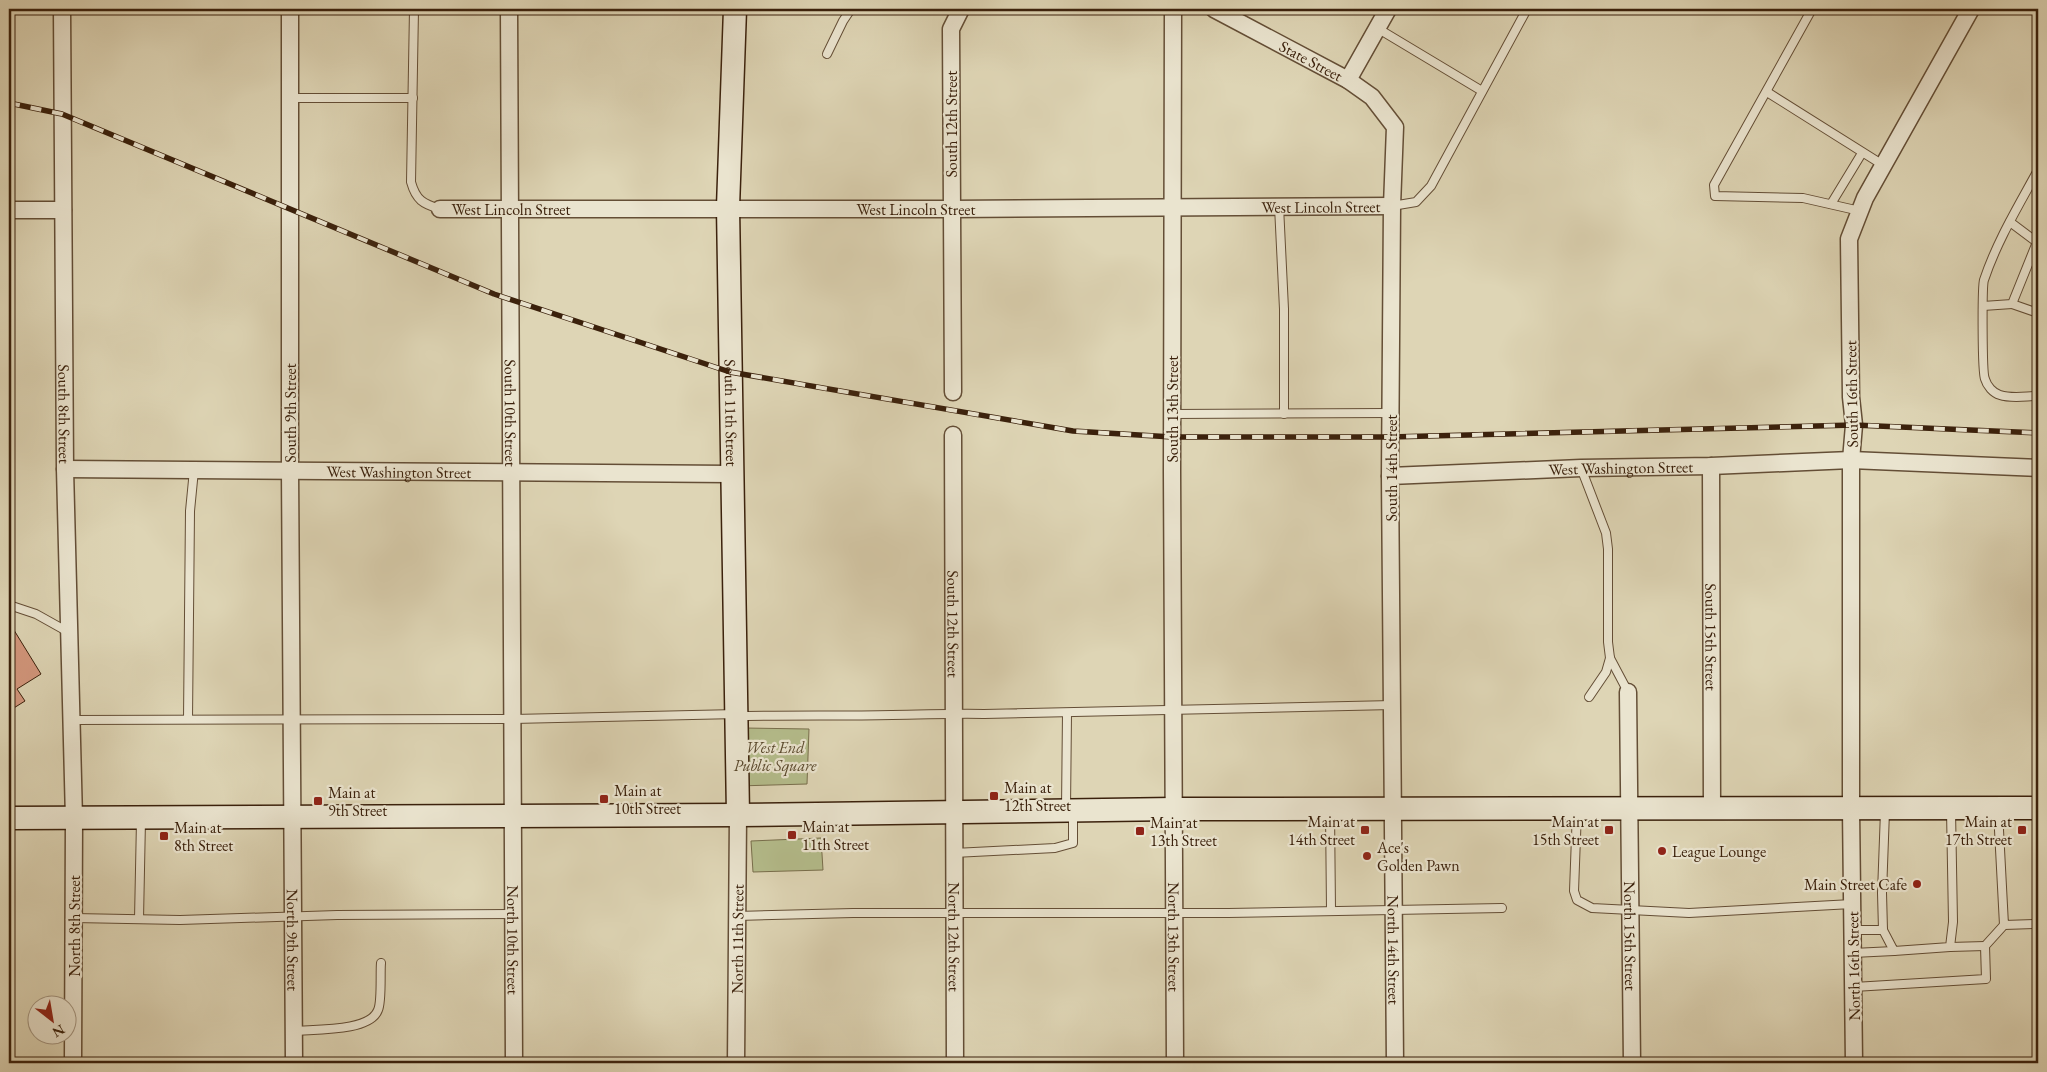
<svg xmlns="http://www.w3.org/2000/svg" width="2047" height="1072" font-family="'EB Garamond',serif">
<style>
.green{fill:#b4bc8b;stroke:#786e4c}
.building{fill:#d4987e;stroke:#3b210c}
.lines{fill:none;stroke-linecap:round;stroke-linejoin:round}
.lane-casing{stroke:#644e36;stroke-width:10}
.street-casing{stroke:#644e36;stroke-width:19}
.secondary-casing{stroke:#3b210c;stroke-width:25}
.lane{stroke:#eae4cf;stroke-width:8}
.street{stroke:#eae4cf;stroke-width:16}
.secondary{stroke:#eae4cf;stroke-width:22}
.rail-casing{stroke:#3b210c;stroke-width:5.5}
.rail{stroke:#eae4cf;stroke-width:4;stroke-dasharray:11;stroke-linecap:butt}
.poi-dot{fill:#8f2418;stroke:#eae4cf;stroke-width:2}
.labels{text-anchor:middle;stroke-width:4.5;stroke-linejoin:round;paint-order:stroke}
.street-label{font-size:16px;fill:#3b210c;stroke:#eae4cf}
.park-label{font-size:16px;font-style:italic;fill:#59482c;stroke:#eae4cf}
.poi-label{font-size:16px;fill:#3b210c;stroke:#eae4cf;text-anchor:start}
</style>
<rect width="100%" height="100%" fill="#ded5b5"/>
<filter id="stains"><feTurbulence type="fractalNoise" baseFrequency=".004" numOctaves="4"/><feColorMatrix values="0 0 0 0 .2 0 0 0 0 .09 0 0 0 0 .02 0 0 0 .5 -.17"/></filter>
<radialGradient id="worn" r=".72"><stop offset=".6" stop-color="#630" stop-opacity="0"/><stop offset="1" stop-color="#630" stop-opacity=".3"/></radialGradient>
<g class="green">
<polygon points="745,728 809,729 807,784 738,786"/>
<polygon points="821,838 823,870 753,872 751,841"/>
</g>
<polygon class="building" points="9,622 41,674 17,689 25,701 9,711"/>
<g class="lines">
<defs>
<g id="lane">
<path d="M414,9L411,182C416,200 423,204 440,209"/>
<polyline points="1812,9 1714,185 1715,196 1803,198 1860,211"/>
<polyline points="1377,28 1482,91"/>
<polyline points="827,54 843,21 851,9"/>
<polyline points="1767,92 1883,165"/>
<polyline points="290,98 413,98"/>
<path d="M2038,170C2019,205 1997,241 1984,280C1982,286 1982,373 1985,379C1987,386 1993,393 2000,395C2012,399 2026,396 2038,396"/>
<polyline points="1831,204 1862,153"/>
<polyline points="1279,206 1284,309 1284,414"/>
<polyline points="1392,206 1416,202 1431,186 1527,9"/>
<polyline points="2010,222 2038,243"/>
<polyline points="2012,304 2038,313"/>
<polyline points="1983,306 2012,304 2037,242"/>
<polyline points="1172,414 1390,413"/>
<polyline points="1581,468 1606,533 1608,549 1608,642 1610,658 1628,692"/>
<polyline points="9,605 36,614 70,633"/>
<polyline points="1589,697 1606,672 1610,658"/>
<polyline points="188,719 190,511 194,470"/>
<path d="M72,720L513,719L737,714L747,716C795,715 843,716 892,715C923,715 953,713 984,714L1393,705"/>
<polyline points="1066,809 1067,713"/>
<polyline points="1577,810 1574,891 1577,900 1592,908 1689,913 1852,904"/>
<polyline points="1330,811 1331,910"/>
<polyline points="1885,811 1882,893 1883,930 1894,951 1950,947 1953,922 1951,810"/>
<polyline points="1998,811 2004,925 2038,924"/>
<polyline points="954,853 1055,848 1073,843 1073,812"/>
<polyline points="737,916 853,913 1228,913 1502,908"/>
<polyline points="74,918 180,920 337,915 514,914"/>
<polyline points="139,919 141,820"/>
<polyline points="1852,930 1883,930"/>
<polyline points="1950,947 1985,946"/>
<polyline points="1853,953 1894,951"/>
<polyline points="1854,987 1986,979 1985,946 2004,925"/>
<path d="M294,1031C314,1029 370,1032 378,1010C382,1002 380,973 381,963"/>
</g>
<g id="street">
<path id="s1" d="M62,9L65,469L74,819L73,1063"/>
<path id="s2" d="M290,9V470L294,1063"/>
<path id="s3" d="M509,9L514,1063"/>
<path id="s4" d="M1173,9L1172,471L1175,1063"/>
<path id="s5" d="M1214,9L1348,80L1372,97L1395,127L1392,206L1390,476L1395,1063"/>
<polyline points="1348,80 1388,9"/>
<path id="s6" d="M440,209H951L1392,206"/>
<polyline points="9,210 63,210"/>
<polyline points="953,392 951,29 961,9"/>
<path id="s7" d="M953,435L955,1063"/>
<path id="s8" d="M1711,466L1712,808"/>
<path id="s9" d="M65,469L731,474"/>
<path id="s10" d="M1390,476L1581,468L1711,466L1851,460L2038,468"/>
<path id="s11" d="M1628,692L1632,1063"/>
<path id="s12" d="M736,1063L738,815"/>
<polyline points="1854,1063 1851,809 1851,460 1854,425 1851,397 1849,239 1865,198 1971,9"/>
</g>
<g id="secondary">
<path id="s13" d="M735,9L728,207L738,815"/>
<polyline points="9,818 738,815 1174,809 2038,808"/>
</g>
</defs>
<use href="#lane" class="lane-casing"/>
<use href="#street" class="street-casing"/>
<use href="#secondary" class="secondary-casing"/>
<use href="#lane" class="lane"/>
<use href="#street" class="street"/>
<use href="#secondary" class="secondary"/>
<defs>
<polyline id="rail" points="9,103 62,114 494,294 730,372 1073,431 1172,437 1390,437 1854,425 2038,433"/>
</defs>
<use href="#rail" class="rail-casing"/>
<use href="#rail" class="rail"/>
</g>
<g class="poi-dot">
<rect x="989" y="791" width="10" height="10" rx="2.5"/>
<rect x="599" y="794" width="10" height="10" rx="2.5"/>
<rect x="313" y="796" width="10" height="10" rx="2.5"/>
<rect x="1360" y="825" width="10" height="10" rx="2.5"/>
<rect x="1604" y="825" width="10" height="10" rx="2.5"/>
<rect x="2017" y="825" width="10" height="10" rx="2.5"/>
<rect x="1135" y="826" width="10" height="10" rx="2.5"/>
<rect x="787" y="830" width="10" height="10" rx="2.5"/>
<rect x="159" y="831" width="10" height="10" rx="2.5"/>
<circle cx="1662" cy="851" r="5"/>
<circle cx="1367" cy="856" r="5"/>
<circle cx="1917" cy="884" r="5"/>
</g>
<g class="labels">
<g class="street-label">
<text dy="6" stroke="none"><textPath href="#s5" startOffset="110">State Street</textPath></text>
<text transform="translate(951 124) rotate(-90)" y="6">South 12th Street</text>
<text dy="6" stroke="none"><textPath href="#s6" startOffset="881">West Lincoln Street</textPath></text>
<text dy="6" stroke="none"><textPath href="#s6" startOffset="71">West Lincoln Street</textPath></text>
<text dy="6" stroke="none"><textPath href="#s6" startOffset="476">West Lincoln Street</textPath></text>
<text transform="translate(1851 394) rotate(-91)" y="6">South 16th Street</text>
<text transform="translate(1172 409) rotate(-90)" y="6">South 13th Street</text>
<text dy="6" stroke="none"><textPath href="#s13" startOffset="404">South 11th Street</textPath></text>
<text transform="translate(290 413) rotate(-90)" y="6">South 9th Street</text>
<text dy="6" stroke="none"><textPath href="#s3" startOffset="404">South 10th Street</textPath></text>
<text dy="6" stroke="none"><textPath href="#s1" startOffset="405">South 8th Street</textPath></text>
<text transform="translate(1391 468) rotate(-90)" y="6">South 14th Street</text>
<text dy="6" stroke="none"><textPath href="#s10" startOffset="231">West Washington Street</textPath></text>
<text dy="6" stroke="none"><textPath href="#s9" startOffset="334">West Washington Street</textPath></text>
<text dy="6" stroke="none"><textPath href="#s7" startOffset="189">South 12th Street</textPath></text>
<text dy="6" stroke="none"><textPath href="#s8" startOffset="171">South 15th Street</textPath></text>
<text transform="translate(74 926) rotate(-90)" y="6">North 8th Street</text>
<text dy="6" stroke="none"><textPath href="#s11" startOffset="244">North 15th Street</textPath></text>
<text dy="6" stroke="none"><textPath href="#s4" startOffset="928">North 13th Street</textPath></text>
<text dy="6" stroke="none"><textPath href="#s7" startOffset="502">North 12th Street</textPath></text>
<text dy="6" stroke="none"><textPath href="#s12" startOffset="124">North 11th Street</textPath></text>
<text dy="6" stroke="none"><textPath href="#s2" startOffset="931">North 9th Street</textPath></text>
<text dy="6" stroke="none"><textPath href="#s3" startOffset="931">North 10th Street</textPath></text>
<text dy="6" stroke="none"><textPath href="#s5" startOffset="1042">North 14th Street</textPath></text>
<text transform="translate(1853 966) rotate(-91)" y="6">North 16th Street</text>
</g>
<g class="park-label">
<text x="775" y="753">West End<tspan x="775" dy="18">Public Square</tspan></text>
</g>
<g class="poi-label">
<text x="1004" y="793">Main at<tspan x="1004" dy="18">12th Street</tspan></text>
<text x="614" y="796">Main at<tspan x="614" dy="18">10th Street</tspan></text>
<text x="328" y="798">Main at<tspan x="328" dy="18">9th Street</tspan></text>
<text x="1355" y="827" text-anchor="end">Main at<tspan x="1355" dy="18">14th Street</tspan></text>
<text x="1599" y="827" text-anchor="end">Main at<tspan x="1599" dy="18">15th Street</tspan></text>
<text x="2012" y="827" text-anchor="end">Main at<tspan x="2012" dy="18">17th Street</tspan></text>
<text x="1150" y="828">Main at<tspan x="1150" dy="18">13th Street</tspan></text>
<text x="802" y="832">Main at<tspan x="802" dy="18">11th Street</tspan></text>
<text x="174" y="833">Main at<tspan x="174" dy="18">8th Street</tspan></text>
<text x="1377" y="853">Ace's<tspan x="1377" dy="18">Golden Pawn</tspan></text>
<text x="1672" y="857">League Lounge</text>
<text x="1907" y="890" text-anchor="end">Main Street Cafe</text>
</g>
</g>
<rect width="2047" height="1072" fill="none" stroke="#ded5b5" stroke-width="30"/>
<rect x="10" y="10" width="2027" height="1052" fill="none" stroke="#3b210c" stroke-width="2.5"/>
<rect x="15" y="15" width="2017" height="1042" fill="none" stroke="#3b210c"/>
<g transform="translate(52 1020) rotate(149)"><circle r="24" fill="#eae4cf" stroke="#a49681"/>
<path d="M0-4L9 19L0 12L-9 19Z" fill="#8f2418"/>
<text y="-8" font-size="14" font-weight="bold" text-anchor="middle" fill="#3b210c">N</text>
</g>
<rect width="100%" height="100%" filter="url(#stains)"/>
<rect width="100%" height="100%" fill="url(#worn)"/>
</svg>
